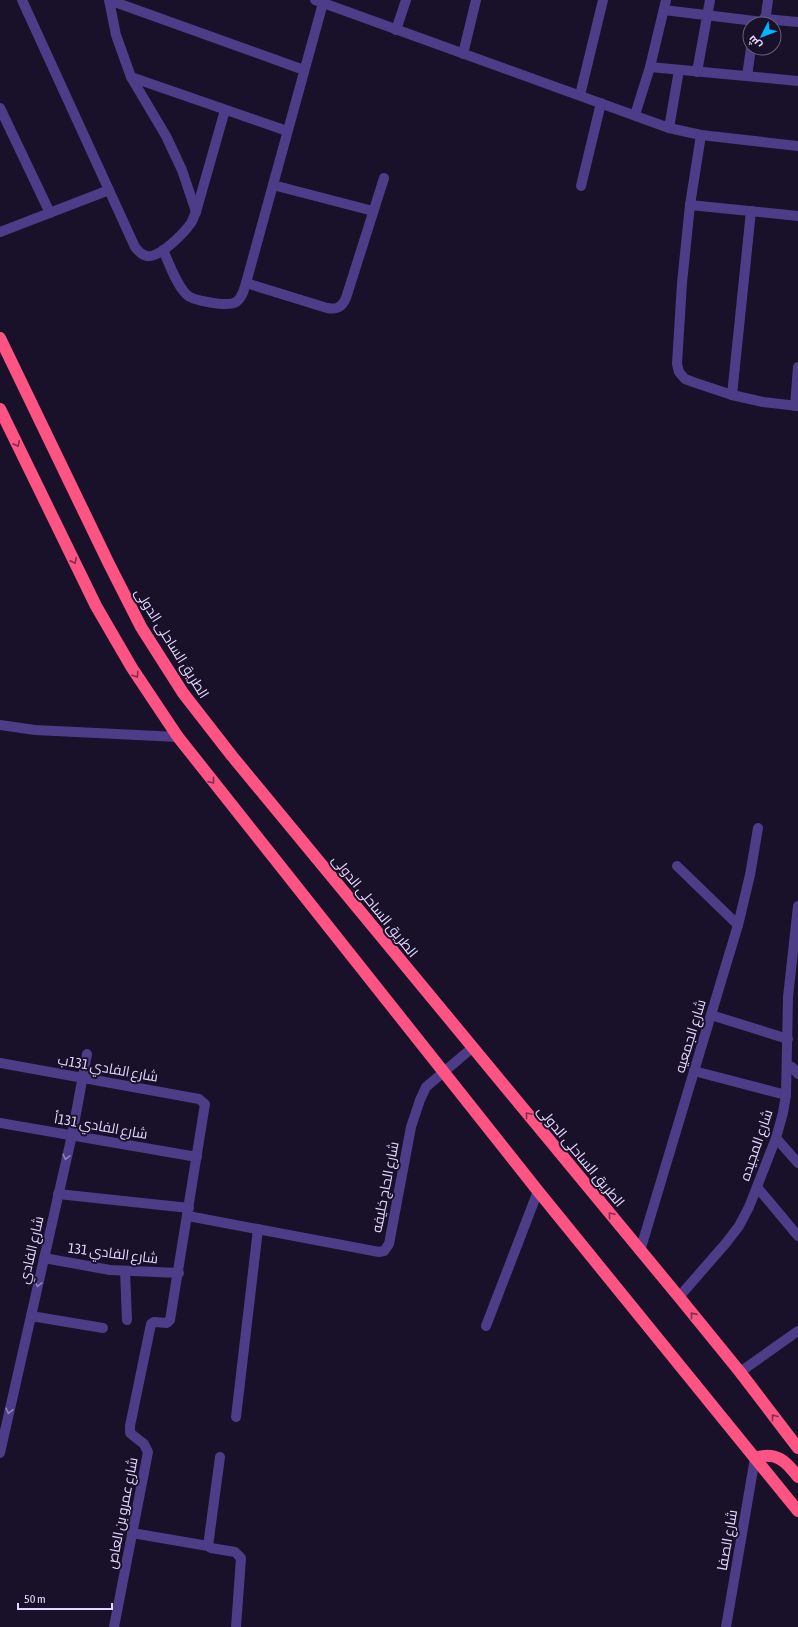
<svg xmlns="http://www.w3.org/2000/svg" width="798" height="1627" font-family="'Asap Condensed',Cairo,sans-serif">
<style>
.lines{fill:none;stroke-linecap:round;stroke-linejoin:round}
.street{stroke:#4d3c87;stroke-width:10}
.highway{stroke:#fe5484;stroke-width:12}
.oneway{stroke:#802f52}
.oneway2{stroke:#9182bd}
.labels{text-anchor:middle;stroke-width:4;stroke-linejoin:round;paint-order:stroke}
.street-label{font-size:14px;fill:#e4d8ff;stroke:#191029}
</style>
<rect width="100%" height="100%" fill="#191029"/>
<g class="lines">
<g class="street">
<path d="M22,0L135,247C138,251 142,255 147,256C160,258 184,233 191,223C193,220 194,216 196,212L225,110"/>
<polyline points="109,0 116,35 131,77 166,136 182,170 196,212"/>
<polyline points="109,0 304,70"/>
<polyline points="315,0 669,128 701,135 798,146"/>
<polyline points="664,10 763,22"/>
<polyline points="765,19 798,22"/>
<polyline points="761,24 766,15 768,0"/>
<polyline points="396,30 406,0"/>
<polyline points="463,54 476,0"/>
<polyline points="650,67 798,81"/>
<polyline points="697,72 710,0"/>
<polyline points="747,76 751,48"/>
<polyline points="131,77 287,131"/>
<polyline points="580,95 603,0"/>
<polyline points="0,108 50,213"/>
<polyline points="635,115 650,67 666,0"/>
<polyline points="669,128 679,70"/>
<polyline points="701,135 690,205 682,283 677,364 679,372 685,379 693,382 732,395 763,402 798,406"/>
<polyline points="273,185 373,211"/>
<polyline points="581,186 601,103"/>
<polyline points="690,205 798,216"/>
<polyline points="0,232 109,190"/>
<path d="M163,250C169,263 176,284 186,294C192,301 228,307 236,302C242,298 244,290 246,283L323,3"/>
<path d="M246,283L327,308C337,310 342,307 346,298L384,178"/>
<polyline points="732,395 751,211"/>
<polyline points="795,406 798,367"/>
<polyline points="0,725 35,730 178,737"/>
<polyline points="677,866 738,925"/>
<polyline points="711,1015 788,1039"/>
<polyline points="0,1063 199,1099 205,1104 170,1320 167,1323 154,1322 151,1324 130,1426 130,1433 144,1444 148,1452 114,1627"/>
<polyline points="792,1067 798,1074"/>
<polyline points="694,1071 786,1095"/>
<polyline points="0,1123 197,1157"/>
<polyline points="776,1138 798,1163"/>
<polyline points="757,1187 798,1236"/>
<polyline points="58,1194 189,1208"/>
<polyline points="188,1216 379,1252 384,1251 389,1244 411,1127 420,1100 426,1087 472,1048"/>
<polyline points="640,1251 738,925 750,875 758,828"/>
<polyline points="44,1258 110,1270 179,1273"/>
<polyline points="125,1271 127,1320"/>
<polyline points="679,1297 726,1243 739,1226 749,1207 776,1138 783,1113 786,1095 788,997 798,906"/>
<polyline points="31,1316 103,1328"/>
<polyline points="486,1326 538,1191"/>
<polyline points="740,1372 798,1331"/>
<polyline points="236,1417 258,1229"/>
<polyline points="0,1453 72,1135 87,1054"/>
<polyline points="132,1533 208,1546 211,1548 235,1552 241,1558 236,1627"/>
<polyline points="208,1546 220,1457"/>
<polyline points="726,1627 755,1458"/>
</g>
<g class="highway">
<polyline points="0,338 109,564 141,627 183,693 232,756 679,1297 740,1372 798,1448"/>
<polyline points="0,409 96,606 132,668 178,737 538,1191 798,1511"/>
<path d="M755,1458C776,1451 786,1461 798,1477"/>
</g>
</g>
<defs><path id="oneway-chevron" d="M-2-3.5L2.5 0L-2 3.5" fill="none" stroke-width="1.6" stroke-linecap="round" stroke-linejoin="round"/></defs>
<g class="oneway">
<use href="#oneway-chevron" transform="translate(17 444) rotate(64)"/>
<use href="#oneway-chevron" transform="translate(74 561) rotate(64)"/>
<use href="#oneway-chevron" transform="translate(136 675) rotate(57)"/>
<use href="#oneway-chevron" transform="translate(212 781) rotate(51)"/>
<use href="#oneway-chevron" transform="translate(528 1115) rotate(-130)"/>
<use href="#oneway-chevron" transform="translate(611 1215) rotate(-130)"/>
<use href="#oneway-chevron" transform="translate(693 1315) rotate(-129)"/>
<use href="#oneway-chevron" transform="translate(774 1417) rotate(-128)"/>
</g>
<g class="oneway2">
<use href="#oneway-chevron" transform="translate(66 1157) rotate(103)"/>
<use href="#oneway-chevron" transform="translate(38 1284) rotate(103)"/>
<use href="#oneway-chevron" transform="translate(9 1411) rotate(103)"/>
</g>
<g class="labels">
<g class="street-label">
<text transform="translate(172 643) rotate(58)" y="5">الطريق الساحلى الدولى</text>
<text transform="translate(375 906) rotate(51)" y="5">الطريق الساحلى الدولى</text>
<text transform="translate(690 1036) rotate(-73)" y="5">شارع الجمعيه</text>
<text transform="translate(108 1068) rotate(10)" y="5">شارع الفادي 131ب</text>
<text transform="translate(101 1126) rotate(10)" y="5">شارع الفادي 131أ</text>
<text transform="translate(756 1145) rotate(-71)" y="5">شارع المجيده</text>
<text transform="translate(581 1156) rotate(50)" y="5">الطريق الساحلى الدولى</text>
<text transform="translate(385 1187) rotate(-79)" y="5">شارع الحاج خليفه</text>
<text transform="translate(31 1250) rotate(-77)" y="5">شارع الفادي</text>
<text transform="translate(113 1253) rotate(7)" y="5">شارع الفادي 131</text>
<text transform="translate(122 1513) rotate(-79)" y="5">شارع عمرو بن العاص</text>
<text transform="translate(727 1540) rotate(-80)" y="5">شارع الصفا</text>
</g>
</g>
<g transform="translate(762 36) rotate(228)"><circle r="19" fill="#191029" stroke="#6a607f"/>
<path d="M0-3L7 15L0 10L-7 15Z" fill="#06b4fd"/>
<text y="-6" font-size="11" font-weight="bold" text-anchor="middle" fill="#e4d8ff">ش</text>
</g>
<path d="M18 1603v6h94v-6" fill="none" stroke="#e4d8ff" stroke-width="2"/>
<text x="24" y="1603" font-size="12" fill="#e4d8ff" stroke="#191029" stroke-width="3" paint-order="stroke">50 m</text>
</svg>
